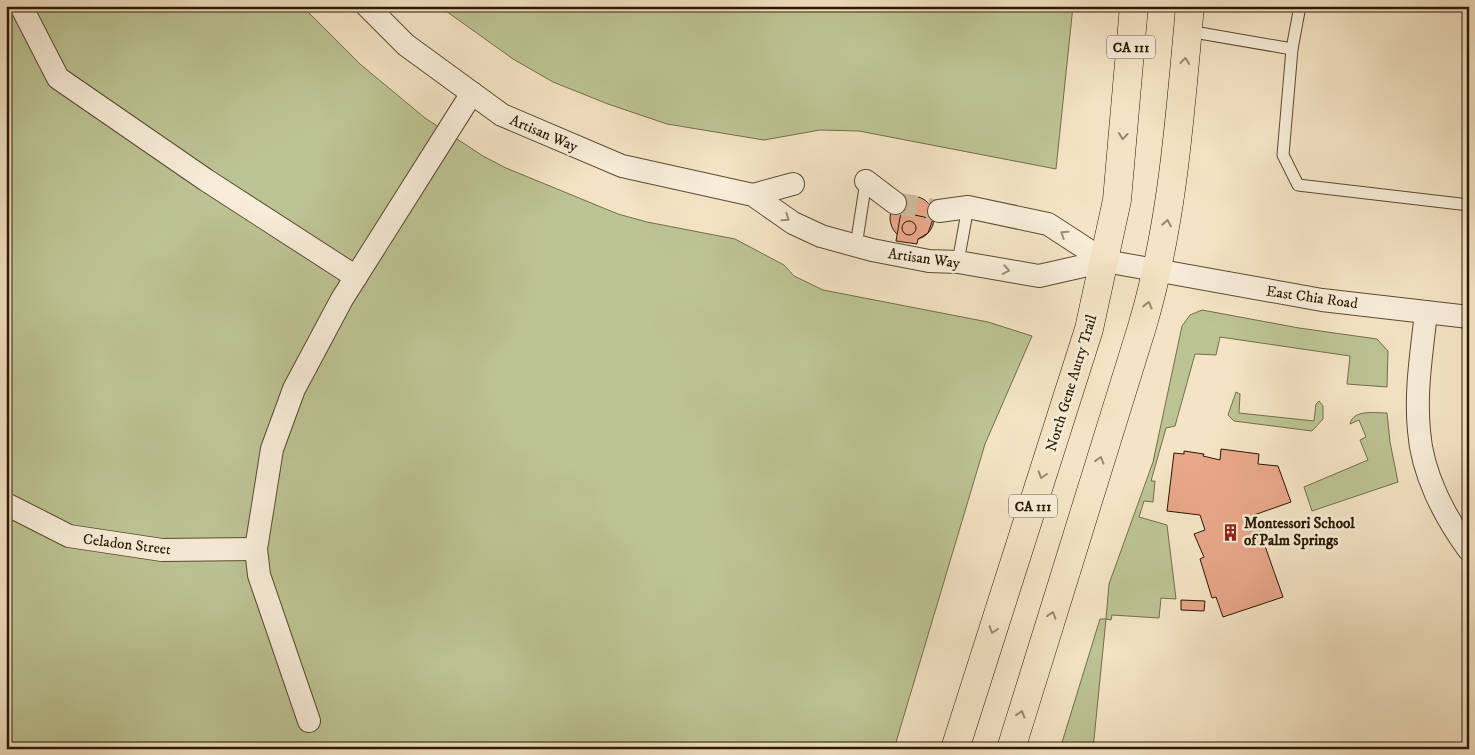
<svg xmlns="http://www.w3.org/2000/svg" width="1475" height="755" font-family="'IM FELL DW Pica',serif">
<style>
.green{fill:#bdc494;stroke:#746e4a}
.building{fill:#e9a78a;stroke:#2a1801}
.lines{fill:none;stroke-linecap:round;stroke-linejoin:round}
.street-tunnel{stroke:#ccbb9e;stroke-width:22;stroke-dasharray:22 11;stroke-linecap:butt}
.lane-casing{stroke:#5c4b32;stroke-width:13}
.street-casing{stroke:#5c4b32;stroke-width:24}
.primary-casing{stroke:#2a1801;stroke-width:29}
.lane{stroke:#f8edd9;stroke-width:11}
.street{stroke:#f8edd9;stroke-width:22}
.primary{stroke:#f4e4c5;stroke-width:28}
.oneway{stroke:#99886d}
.oneway2{stroke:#9b8d78}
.labels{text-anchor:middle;stroke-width:5;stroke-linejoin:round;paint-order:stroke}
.shield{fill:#f8edd9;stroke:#685842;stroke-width:1}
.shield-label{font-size:14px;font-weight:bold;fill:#2a1801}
.street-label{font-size:15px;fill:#2a1801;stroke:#f8edd9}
.poi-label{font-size:15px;font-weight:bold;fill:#2a1801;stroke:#f8edd9;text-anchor:start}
</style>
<rect width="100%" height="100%" fill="#f4e4c5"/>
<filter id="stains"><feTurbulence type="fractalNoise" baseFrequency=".004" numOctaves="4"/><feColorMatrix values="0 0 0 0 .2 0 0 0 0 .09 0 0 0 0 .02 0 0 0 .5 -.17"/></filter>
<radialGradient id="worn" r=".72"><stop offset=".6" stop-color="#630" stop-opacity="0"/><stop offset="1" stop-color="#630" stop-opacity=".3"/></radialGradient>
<g class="green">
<polygon points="6,6 302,6 360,64 425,118 483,156 506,168 618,214 647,222 735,239 784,265 794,276 823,290 988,322 1032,336 985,444 894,749 6,749"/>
<polygon points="439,6 1073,6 1056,169 859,131 820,130 764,140 667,124 608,104 553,82 513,59"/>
<polygon points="1202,310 1299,328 1377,339 1388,351 1387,387 1347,384 1350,356 1220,337 1216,355 1195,354 1175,426 1166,428 1151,481 1155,481 1153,502 1144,501 1139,517 1167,525 1176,599 1161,598 1159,618 1112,615 1111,620 1106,619 1093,749 1060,749 1100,619 1106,619 1109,584 1153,462 1182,326 1190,315"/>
<polygon points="1236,392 1240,394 1239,413 1314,421 1316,404 1319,401 1323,406 1323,419 1312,431 1234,421 1228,415"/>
<path d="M1387,413L1390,442L1398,482L1312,511L1304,487L1368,460L1360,440L1366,437L1359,420L1350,424C1353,409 1375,413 1387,413Z"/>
</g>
<g class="building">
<circle cx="912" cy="218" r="22"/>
<polygon points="901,212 933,219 928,233 918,239 917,244 896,241"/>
<circle cx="909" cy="228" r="7"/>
<polygon points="1221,449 1259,454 1258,464 1278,466 1291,502 1254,515 1283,597 1223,617 1216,597 1212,598 1200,559 1204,557 1194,534 1205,530 1200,515 1167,511 1174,453 1184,454 1184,451 1204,454 1203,456 1220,460"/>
<polygon points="1181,600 1205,601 1204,611 1181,610"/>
</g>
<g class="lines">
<polyline class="street-tunnel" points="895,203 939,211"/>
<defs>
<g id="lane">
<polyline points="1300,6 1292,49 1283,155 1298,185 1469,205"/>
<polyline points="1188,31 1292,49"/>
<polyline points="856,246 866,181"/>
<polyline points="958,262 968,207"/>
</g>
<g id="street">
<polyline points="21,6 58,78 206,180 356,277"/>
<polyline points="367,6 406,45 502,115 622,166 753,195 793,223 821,236 872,250 929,261 958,262 1039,276 1105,261"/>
<polyline points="866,181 895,203"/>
<polyline points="753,195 793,184"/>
<polyline points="939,211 968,207 1048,224 1105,261 1322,300 1469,317"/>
<path d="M1426,312C1422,351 1415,391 1419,431C1422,473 1444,516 1469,550"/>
<polyline points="6,504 69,536 162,550 256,549"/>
<polyline points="309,721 259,575 256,549 272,449 294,389 342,299 472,93"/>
</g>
<g id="primary">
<polyline points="955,749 1089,329 1117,200 1134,6"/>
<path d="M1011,749L1142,327C1173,223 1180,114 1190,6"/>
</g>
</defs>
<use href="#lane" class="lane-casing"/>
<use href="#street" class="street-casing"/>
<use href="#primary" class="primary-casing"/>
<use href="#lane" class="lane"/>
<use href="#street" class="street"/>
<use href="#primary" class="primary"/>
</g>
<defs><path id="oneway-chevron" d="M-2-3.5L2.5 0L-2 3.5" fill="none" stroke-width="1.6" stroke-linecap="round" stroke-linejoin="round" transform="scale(1.25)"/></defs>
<g class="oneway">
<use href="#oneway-chevron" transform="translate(1185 61) rotate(-84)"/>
<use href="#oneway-chevron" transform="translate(1123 136) rotate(96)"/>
<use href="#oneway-chevron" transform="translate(1167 223) rotate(-80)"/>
<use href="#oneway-chevron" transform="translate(1148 305) rotate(-76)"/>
<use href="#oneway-chevron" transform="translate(1100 460) rotate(-73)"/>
<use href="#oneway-chevron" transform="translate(1042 475) rotate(108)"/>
<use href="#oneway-chevron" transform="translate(1052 615) rotate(-73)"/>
<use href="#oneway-chevron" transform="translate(993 630) rotate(108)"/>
<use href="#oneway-chevron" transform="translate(1021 714) rotate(-73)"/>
</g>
<g class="oneway2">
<use href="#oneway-chevron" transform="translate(786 218) rotate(35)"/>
<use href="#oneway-chevron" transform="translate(1064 234) rotate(-147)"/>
<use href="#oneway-chevron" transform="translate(1006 270) rotate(10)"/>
</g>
<defs>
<symbol id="building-bare" viewBox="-9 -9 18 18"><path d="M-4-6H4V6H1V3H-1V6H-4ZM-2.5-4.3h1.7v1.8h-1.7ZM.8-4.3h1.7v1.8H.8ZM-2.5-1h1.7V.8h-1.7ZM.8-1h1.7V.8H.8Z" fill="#8f2418" stroke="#f8edd9" stroke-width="2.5" paint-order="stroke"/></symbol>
</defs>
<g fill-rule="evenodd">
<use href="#building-bare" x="1218" y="520" width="25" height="25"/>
</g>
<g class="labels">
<g class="shield">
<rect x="1107" y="35.5" width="48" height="23" rx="4"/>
<rect x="1009" y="494.5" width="48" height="23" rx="4"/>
</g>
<g class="shield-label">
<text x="1131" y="52">CA 111</text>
<text x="1033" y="511">CA 111</text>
</g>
<g class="street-label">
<text transform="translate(544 133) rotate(23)" y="5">Artisan Way</text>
<text transform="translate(924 258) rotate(8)" y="5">Artisan Way</text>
<text transform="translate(1312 297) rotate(8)" y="5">East Chia Road</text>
<text transform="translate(1071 383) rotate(-73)" y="5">North Gene Autry Trail</text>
<text transform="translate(127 544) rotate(7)" y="5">Celadon Street</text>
</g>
<g class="poi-label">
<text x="1244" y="528">Montessori School<tspan x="1244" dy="17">of Palm Springs</tspan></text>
</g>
</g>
<rect width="1475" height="755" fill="none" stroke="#f4e4c5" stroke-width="25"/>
<rect x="8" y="8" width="1460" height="740" fill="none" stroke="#2a1801" stroke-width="2.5"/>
<rect x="12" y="12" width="1450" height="730" fill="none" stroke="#2a1801"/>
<rect width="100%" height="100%" filter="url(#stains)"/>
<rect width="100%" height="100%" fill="url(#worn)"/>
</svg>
